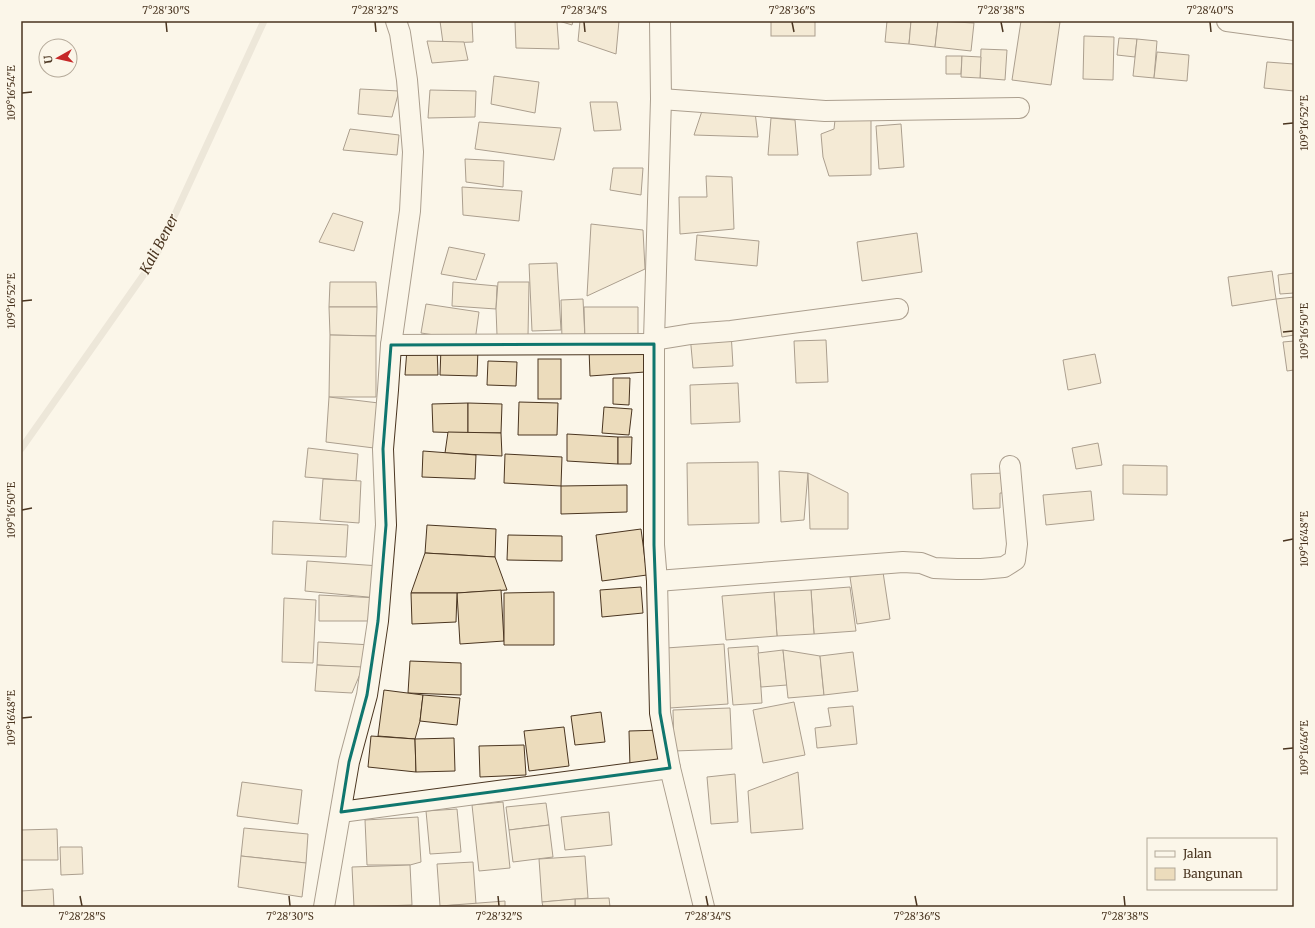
<svg xmlns="http://www.w3.org/2000/svg" width="1315" height="928" font-family="Merriweather,serif">
<style>
.lines{fill:none;stroke-linecap:round;stroke-linejoin:round}
.stream{stroke:#dcd4c6;stroke-width:7}
.building{fill:#ecdcbc;stroke:#4a3520}
.street-casing{stroke:#4a3520;stroke-width:22}
.street{stroke:#fbf6e9;stroke-width:20}
.marked{fill:none;stroke:#0f766e;stroke-width:3;stroke-linejoin:round}
.ticks{fill:none;stroke:#4a3520;stroke-width:1.5}
.labels{text-anchor:middle;stroke-width:3;stroke-linejoin:round;paint-order:stroke}
.water-label{font-size:14px;font-style:italic;fill:#4a3520;stroke:#fbf6e9}
.neatline{fill:none;stroke:#4a3520;stroke-width:1.5}
.ticks-label{font-size:10px;text-anchor:middle;fill:#4a3520}
</style>
<rect width="100%" height="100%" fill="#fbf6e9"/>
<g class="lines">
<polyline class="stream" points="21,449 154,260 264,21"/>
</g>
<g class="building">
<polygon points="440,21 472,21 473,42 443,43"/>
<polygon points="559,21 573,21 572,25"/>
<polygon points="580,21 619,21 616,54 578,41"/>
<rect x="771" y="21" width="44" height="15"/>
<polygon points="887,21 911,21 909,44 885,42"/>
<polygon points="911,21 938,21 935,47 909,44"/>
<polygon points="938,21 974,23 971,51 935,47"/>
<polygon points="1021,21 1060,22 1051,85 1012,80"/>
<polygon points="515,22 557,22 559,49 516,48"/>
<polygon points="1084,36 1114,37 1113,80 1083,79"/>
<polygon points="1119,38 1137,39 1135,57 1117,55"/>
<polygon points="1137,39 1157,41 1154,78 1133,76"/>
<polygon points="427,41 464,42 468,60 432,63"/>
<polygon points="981,49 1007,50 1005,80 980,78"/>
<polygon points="1157,52 1189,55 1187,81 1154,78"/>
<polygon points="946,56 962,56 961,74 946,74"/>
<polygon points="962,56 981,57 980,78 961,77"/>
<polygon points="1267,62 1294,64 1294,91 1264,88"/>
<polygon points="494,76 539,82 535,113 491,104"/>
<polygon points="360,89 399,91 392,117 358,114"/>
<polygon points="430,90 476,91 475,117 428,118"/>
<polygon points="590,102 617,102 621,130 594,131"/>
<polygon points="703,108 755,112 758,137 694,135"/>
<polygon points="771,118 795,120 798,155 768,155"/>
<polygon points="871,118 871,175 829,176 823,157 821,134 834,129 835,120"/>
<polygon points="479,122 561,128 554,160 475,149"/>
<polygon points="901,124 904,167 879,169 876,126"/>
<polygon points="350,129 399,135 397,155 343,150"/>
<polygon points="465,159 504,161 503,187 466,182"/>
<polygon points="613,168 643,168 641,195 610,190"/>
<polygon points="706,176 732,177 734,229 680,234 679,197 707,197"/>
<polygon points="462,187 522,191 519,221 463,215"/>
<polygon points="333,213 363,222 354,251 319,242"/>
<polygon points="591,224 643,230 645,269 587,296"/>
<polygon points="917,233 922,272 862,281 857,242"/>
<polygon points="697,235 759,241 757,266 695,260"/>
<polygon points="449,247 485,254 476,280 441,274"/>
<polygon points="557,263 561,330 532,331 529,264"/>
<polygon points="1272,271 1276,299 1232,306 1228,277"/>
<polygon points="1294,273 1294,293 1280,294 1278,275"/>
<polygon points="330,282 376,282 377,307 329,307"/>
<polygon points="453,282 497,286 496,309 452,306"/>
<polygon points="498,282 529,282 528,336 497,335 496,309"/>
<polygon points="1294,297 1294,335 1282,337 1276,299"/>
<polygon points="583,299 585,339 562,340 561,300"/>
<polygon points="426,304 479,312 475,341 421,333"/>
<polygon points="329,307 377,307 376,336 330,335"/>
<polygon points="584,307 638,307 638,339 585,339"/>
<polygon points="731,332 733,366 693,368 690,335"/>
<polygon points="330,335 376,336 376,397 329,397"/>
<polygon points="826,340 828,382 796,383 794,341"/>
<polygon points="1294,341 1294,370 1287,371 1283,342"/>
<polygon points="643,345 645,372 590,376 589,349"/>
<polygon points="437,348 438,375 405,375 407,349"/>
<polygon points="441,348 478,349 477,376 440,375"/>
<polygon points="1095,354 1101,383 1068,390 1063,360"/>
<rect x="538" y="359" width="23" height="40"/>
<polygon points="488,361 517,362 516,386 487,385"/>
<polygon points="613,378 630,378 629,405 613,404"/>
<polygon points="738,383 740,422 691,424 690,385"/>
<polygon points="329,397 387,404 382,449 326,442"/>
<polygon points="519,402 558,403 557,435 518,435"/>
<polygon points="468,403 468,433 433,432 432,404"/>
<polygon points="468,403 502,404 501,433 468,433"/>
<polygon points="604,407 632,409 629,435 602,433"/>
<polygon points="448,432 501,433 502,456 445,453"/>
<polygon points="567,434 618,437 618,464 567,461"/>
<polygon points="618,437 632,437 631,464 618,464"/>
<polygon points="1098,443 1102,465 1076,469 1072,448"/>
<polygon points="308,448 358,454 356,481 305,477"/>
<polygon points="423,451 476,455 475,479 422,477"/>
<polygon points="505,454 562,457 561,486 504,483"/>
<polygon points="758,462 759,523 688,525 687,463"/>
<polygon points="1123,465 1167,466 1167,495 1123,494"/>
<polygon points="779,471 808,473 804,520 781,522"/>
<polygon points="808,473 848,493 848,529 810,529"/>
<polygon points="1008,473 1009,493 1000,493 1000,508 973,509 971,474"/>
<polygon points="323,479 361,481 359,523 320,520"/>
<polygon points="627,485 627,512 561,514 561,486"/>
<polygon points="1091,491 1094,520 1046,525 1043,495"/>
<polygon points="273,521 348,525 346,557 272,554"/>
<polygon points="427,525 496,529 495,557 425,553"/>
<polygon points="641,529 647,575 602,581 596,535"/>
<polygon points="508,535 562,536 562,561 507,560"/>
<polygon points="425,553 495,557 507,590 457,593 411,593"/>
<polygon points="307,561 380,566 378,598 305,591"/>
<polygon points="883,572 890,619 857,624 850,577"/>
<polygon points="641,587 643,613 602,617 600,590"/>
<polygon points="850,587 856,631 814,634 811,590"/>
<polygon points="501,590 504,641 460,644 457,593"/>
<polygon points="811,590 814,634 777,636 774,592"/>
<polygon points="554,592 554,645 504,645 504,593"/>
<polygon points="774,592 777,636 726,640 722,596"/>
<polygon points="411,593 457,593 456,622 412,624"/>
<polygon points="319,595 378,598 377,621 319,621"/>
<polygon points="284,598 316,600 313,663 282,662"/>
<polygon points="318,642 372,645 370,668 317,665"/>
<polygon points="724,644 728,704 670,708 666,648"/>
<polygon points="758,646 762,703 733,705 728,648"/>
<polygon points="783,650 787,685 761,687 758,653"/>
<polygon points="783,650 820,656 824,695 788,698"/>
<polygon points="853,652 858,691 824,695 820,656"/>
<polygon points="410,661 461,663 461,695 408,693"/>
<polygon points="317,665 363,667 352,693 315,691"/>
<polygon points="384,690 423,695 420,721 415,739 378,736"/>
<polygon points="423,695 460,698 457,725 420,721"/>
<polygon points="794,702 805,755 763,763 753,710"/>
<polygon points="853,706 857,744 817,748 815,728 831,726 828,708"/>
<polygon points="730,708 732,749 674,751 673,710"/>
<polygon points="601,712 605,742 575,745 571,716"/>
<polygon points="564,727 569,766 529,771 524,731"/>
<polygon points="662,730 663,767 630,767 629,731"/>
<polygon points="371,736 415,739 416,772 368,767"/>
<polygon points="454,738 455,771 416,772 415,739"/>
<polygon points="524,745 526,775 480,777 479,746"/>
<polygon points="798,772 803,829 751,833 748,791"/>
<polygon points="735,774 738,822 711,824 707,777"/>
<polygon points="242,782 302,790 298,824 237,816"/>
<polygon points="503,802 510,868 479,871 472,805"/>
<polygon points="546,803 549,825 509,830 506,807"/>
<polygon points="457,809 461,852 430,854 426,811"/>
<polygon points="609,812 612,845 565,850 561,817"/>
<polygon points="418,817 421,862 410,865 367,865 365,820"/>
<polygon points="549,825 553,857 513,862 509,830"/>
<polygon points="244,828 308,834 306,863 241,856"/>
<polygon points="57,829 58,860 21,860 21,830"/>
<polygon points="60,847 82,847 83,874 61,875"/>
<polygon points="241,856 306,863 302,897 238,887"/>
<polygon points="585,856 588,898 542,902 539,859"/>
<polygon points="473,862 476,904 440,906 437,864"/>
<polygon points="410,865 412,905 354,907 352,867"/>
<polygon points="53,889 54,907 21,907 21,891"/>
<polygon points="609,898 610,907 575,907 575,899"/>
<polygon points="575,899 575,907 543,907 542,902"/>
<polygon points="505,901 505,907 440,907 440,906"/>
</g>
<g class="lines">
<defs>
<g id="street">
<polyline points="660,21 661,99 654,340 654,545 657,581 660,713 670,768 704,907"/>
<polyline points="1227,21 1294,30"/>
<polyline points="661,99 825,111 1019,108"/>
<polyline points="654,340 691,334 731,331 898,309"/>
<polyline points="391,345 654,344"/>
<polyline points="657,581 903,562 921,563 934,568 957,569 981,569 1004,567 1015,560 1017,544 1010,466"/>
<polyline points="341,812 670,768"/>
<polyline points="324,907 349,762 367,695 378,621 386,525 383,449 388,390 391,345 410,211 413,152 407,80 400,33 396,21"/>
</g>
</defs>
<use href="#street" class="street-casing"/>
<use href="#street" class="street"/>
</g>
<path d="M0 0H1315V928H0ZM654,344V545L660,713L670,768L341,812L349,762L367,695L378,621L386,525L383,449L391,345Z" fill="#fbf6e9" fill-opacity=".55" fill-rule="evenodd"/>
<path class="marked" d="M654,344V545L660,713L670,768L341,812L349,762L367,695L378,621L386,525L383,449L391,345Z"/>
<path class="ticks" d="M166,22L167,32M375,22L376,32M584,22L585,32M792,22L794,32M1001,22L1003,32M1210,22L1211,32M22,93L32,92M1283,124L1293,123M22,301L32,300M1283,332L1293,331M22,510L32,508M1283,541L1293,539M22,718L32,717M1283,749L1293,748M80,896L82,906M289,896L290,906M498,896L499,906M706,896L708,906M915,896L917,906M1124,896L1125,906"/>
<g class="labels">
<g class="water-label">
<text transform="translate(159 244) rotate(-62)" y="5">Kali Bener</text>
</g>
</g>
<rect width="1315" height="928" fill="none" stroke="#fbf6e9" stroke-width="44"/>
<rect x="1147" y="838" width="130" height="52" fill="#fbf6e9" stroke="#b4a999"/>
<rect x="1155" y="851" width="20" height="6" fill="#fbf6e9" stroke="#b4a999"/>
<text x="1183" y="858" font-size="12" fill="#4a3520">Jalan</text>
<rect x="1155" y="868" width="20" height="12" fill="#ecdcbc" stroke="#b4a999"/>
<text x="1183" y="878" font-size="12" fill="#4a3520">Bangunan</text>
<g transform="translate(58 58) rotate(262)"><circle r="19" fill="#fbf6e9" stroke="#b4a999"/>
<path d="M0-3L7 15L0 10L-7 15Z" fill="#c62828"/>
<text y="-6" font-size="11" font-weight="bold" text-anchor="middle" fill="#4a3520">U</text>
</g>
<rect x="22" y="22" width="1271" height="884" class="neatline"/>
<g class="ticks-label">
<text x="166" y="14">7°28'30"S</text>
<text x="375" y="14">7°28'32"S</text>
<text x="584" y="14">7°28'34"S</text>
<text x="792" y="14">7°28'36"S</text>
<text x="1001" y="14">7°28'38"S</text>
<text x="1210" y="14">7°28'40"S</text>
<text transform="translate(11 93) rotate(-90)" y="4">109°16'54"E</text>
<text transform="translate(1304 123) rotate(-90)" y="4">109°16'52"E</text>
<text transform="translate(11 301) rotate(-90)" y="4">109°16'52"E</text>
<text transform="translate(1304 331) rotate(-90)" y="4">109°16'50"E</text>
<text transform="translate(11 510) rotate(-90)" y="4">109°16'50"E</text>
<text transform="translate(1304 539) rotate(-90)" y="4">109°16'48"E</text>
<text transform="translate(11 718) rotate(-90)" y="4">109°16'48"E</text>
<text transform="translate(1304 748) rotate(-90)" y="4">109°16'46"E</text>
<text x="82" y="920">7°28'28"S</text>
<text x="290" y="920">7°28'30"S</text>
<text x="499" y="920">7°28'32"S</text>
<text x="708" y="920">7°28'34"S</text>
<text x="917" y="920">7°28'36"S</text>
<text x="1125" y="920">7°28'38"S</text>
</g>
</svg>
